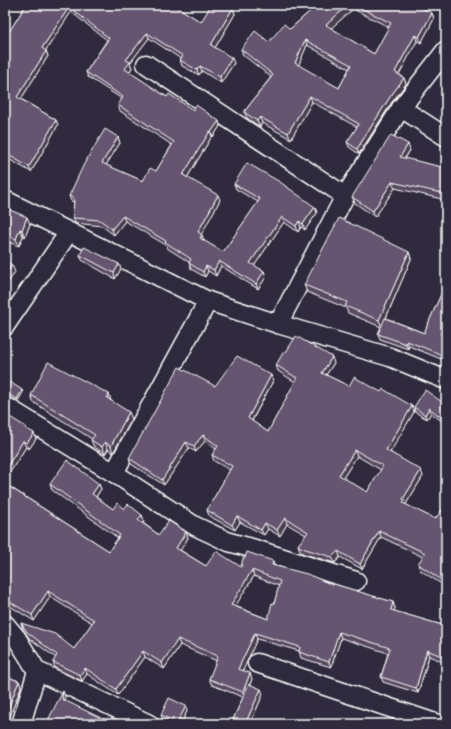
<svg xmlns="http://www.w3.org/2000/svg" width="451" height="729" font-family="'Indie Flower',sans-serif">
<style>
.lines{fill:none;stroke-linecap:round;stroke-linejoin:round}
.minor-casing{stroke:#fff;stroke-width:21}
.minor{stroke:#2f2a3d;stroke-width:18}
.wall{fill:#574960;stroke:#fff;fill-rule:evenodd}
.shaded-wall{fill:#473c4e;stroke:#fff}
.building{fill:#655570;stroke:#fff;fill-rule:evenodd}
</style>
<rect width="100%" height="100%" fill="#2f2a3d"/>
<filter id="ink" filterUnits="userSpaceOnUse"><feTurbulence type="fractalNoise" baseFrequency=".025" numOctaves="2"/><feDisplacementMap in="SourceGraphic" scale="8" xChannelSelector="R" yChannelSelector="G"/><feConvolveMatrix kernelMatrix="1 2 1 2 8 2 1 2 1" color-interpolation-filters="sRGB"/></filter>
<g filter="url(#ink)">
<g class="lines">
<defs>
<g id="minor">
<polyline points="146,64 345,196"/>
<polyline points="401,108 446,137"/>
<polyline points="5,200 208,301 278,324 390,357 446,380"/>
<polyline points="278,324 345,196 401,108 446,50"/>
<polyline points="5,326 69,232"/>
<polyline points="5,406 114,473 195,526 229,542 255,549 356,581"/>
<polyline points="114,473 208,301"/>
<polyline points="5,624 16,637 37,671 149,724"/>
<polyline points="257,663 438,724"/>
<polyline points="21,724 37,671"/>
</g>
</defs>
<use href="#minor" class="minor-casing"/>
<use href="#minor" class="minor"/>
</g>
<g class="wall">
<polygon points="26,5 174,5 201,22 233,8 235,14 215,48 234,63 221,83 202,71 199,75 182,66 180,60 181,59 149,38 130,63 132,68 129,72 167,97 193,110 220,126 213,137 212,136 187,178 220,200 201,234 204,241 223,252 258,202 236,189 234,184 315,207 317,213 305,230 301,227 298,232 284,222 254,266 264,271 266,277 258,289 221,266 216,276 208,271 205,277 191,269 189,263 189,262 167,248 166,245 125,221 114,235 102,226 75,223 73,218 74,202 71,201 69,196 118,137 120,143 106,165 143,181 156,171 172,145 120,111 118,105 122,99 88,77 86,72 107,40 71,12 46,50 48,56 21,99 56,120 58,125 31,172 5,157 5,33 7,35"/>
<path d="M317,5H416L432,13L434,19L421,43L417,41L399,74L404,78L406,84L392,102L359,154L349,147L347,142L357,127L312,102L291,139L262,123L260,127L247,118L244,112L271,77L243,55L241,49L269,42L290,29ZM353,9L389,27L374,54L331,28ZM307,45L349,69L339,88L298,66Z"/>
<polygon points="410,150 405,159 446,168 446,200 395,188 375,217 355,203 352,197"/>
<polygon points="5,208 30,224 25,237 23,236 19,246 5,241"/>
<polygon points="409,252 411,259 386,318 424,333 446,283 446,329 444,335 446,336 446,361 409,346 408,349 380,339 378,334 381,327 348,313 346,308 307,292 304,285"/>
<polygon points="80,255 119,264 121,269 115,279 82,260"/>
<path d="M286,352L334,363L326,375L349,386L414,412L390,452L423,476L406,504V505L435,519L446,505V587L420,570L418,564L423,557L381,537L362,569L340,557L335,563L304,554L300,551L298,545L306,535L287,524L280,536L268,529L264,535L240,522L235,530L209,516L207,510L230,470L214,461L212,455L216,449L205,441L196,452L189,448L164,485L131,464L129,458L215,386L271,375L273,381L252,421L268,432L295,382L278,371L276,365ZM357,456L381,470L367,492L343,478Z"/>
<polygon points="22,390 23,392 18,401 5,396 5,391"/>
<polygon points="109,394 111,401 132,419 113,453 108,449 105,454 94,447 91,440 92,439 33,402 31,395"/>
<polygon points="446,400 446,424 431,413 427,419 415,412 414,407 442,402"/>
<polygon points="27,429 36,439 29,449 26,447 5,480"/>
<path d="M5,481L7,485L109,551L118,538L52,490L50,484H99L101,489L96,497L113,509H124L142,515L144,521L143,523L159,535L186,532L188,538L180,550L206,566L241,567L275,566L333,585L393,602L395,608L394,611L442,625L446,619V663L429,656L418,693L383,682L381,677L388,653L341,638L331,667L301,658L299,651L257,639L242,671L252,679L250,684L263,694L250,724H231L243,697L212,685L209,679L217,661L180,645L164,669L145,657L118,695L87,674L82,681L55,668L53,662L56,658L29,638L23,629L21,623L74,649L92,623L50,597L34,621L5,603ZM254,576L279,586L274,604L268,619L235,606Z"/>
<polygon points="5,676 19,681 21,687 7,724 5,723"/>
<polygon points="187,711 181,724 171,724 163,720 161,715"/>
</g>
<g class="shaded-wall">
<polygon points="348,5 352,5 353,9 328,31 326,25"/>
<polygon points="69,7 71,12 44,53 42,48"/>
<polygon points="233,8 235,14 213,51 211,45"/>
<polygon points="432,13 434,19 421,43 419,37"/>
<polygon points="147,33 149,38 130,63 132,68 127,75 125,69 126,60"/>
<polygon points="415,35 417,41 397,78 395,72"/>
<polygon points="305,40 307,45 297,69 295,63"/>
<polygon points="46,51 48,56 19,102 17,97"/>
<polygon points="232,58 234,63 221,83 220,77"/>
<polygon points="200,66 202,71 199,75 197,70"/>
<polygon points="404,78 406,84 392,102 359,154 357,149 390,97"/>
<polygon points="310,96 312,102 291,139 288,133"/>
<polygon points="260,117 262,123 260,127 257,121"/>
<polygon points="56,120 58,125 31,172 29,167"/>
<polygon points="219,121 220,126 213,137 211,132"/>
<polygon points="210,131 212,136 185,181 183,175"/>
<polygon points="118,137 120,143 104,168 102,163"/>
<polygon points="408,144 410,150 402,163 400,157"/>
<polygon points="392,182 395,188 375,217 373,211"/>
<polygon points="218,195 220,200 200,237 198,232"/>
<polygon points="315,207 317,213 305,230 303,224"/>
<polygon points="123,216 125,221 114,235 112,229"/>
<polygon points="27,217 30,224 25,237 22,230"/>
<polygon points="282,217 284,222 252,269 250,263"/>
<polygon points="299,221 301,227 298,232 296,226"/>
<polygon points="20,229 23,236 19,246 16,239"/>
<polygon points="202,235 204,241 200,238"/>
<polygon points="409,252 411,259 382,327 379,320"/>
<polygon points="219,261 221,266 216,276 214,270"/>
<polygon points="119,264 121,269 115,279 114,273"/>
<polygon points="12,265 15,272 5,287 5,276"/>
<polygon points="206,266 208,271 205,277 203,272"/>
<polygon points="264,271 266,277 258,289 256,284"/>
<polygon points="446,320 446,329 442,339 440,334"/>
<polygon points="407,341 409,346 408,349 406,344"/>
<polygon points="332,357 334,363 324,378 322,373"/>
<polygon points="271,375 273,381 250,424 248,418"/>
<polygon points="22,390 23,392 18,401 17,399"/>
<polygon points="109,394 111,401 107,398"/>
<polygon points="412,406 414,412 388,456 386,450"/>
<polygon points="429,408 431,413 427,419 425,415"/>
<polygon points="129,412 132,419 113,453 111,446"/>
<polygon points="34,433 36,439 29,449 27,443"/>
<polygon points="203,435 205,441 196,452 194,446"/>
<polygon points="23,441 26,447 5,480 5,470"/>
<polygon points="105,442 108,449 105,454 102,447"/>
<polygon points="186,442 189,448 164,485 162,480"/>
<polygon points="355,450 357,456 341,481 339,475"/>
<polygon points="421,470 423,476 406,504 407,506 403,503 403,499"/>
<polygon points="99,484 101,489 94,500 92,494"/>
<polygon points="142,515 144,521 141,526 138,520"/>
<polygon points="237,516 240,522 235,530 232,525"/>
<polygon points="285,518 287,524 280,536 277,530"/>
<polygon points="265,523 268,529 264,535 261,530"/>
<polygon points="379,531 381,537 362,569 360,564"/>
<polygon points="186,532 188,538 178,554 176,548"/>
<polygon points="338,551 340,557 335,563 332,557"/>
<polygon points="273,561 275,567 272,565"/>
<polygon points="252,570 254,576 233,610 231,605"/>
<polygon points="48,591 50,597 34,621 32,615"/>
<polygon points="393,602 395,608 393,616 391,610"/>
<polygon points="339,632 341,638 331,667 329,662"/>
<polygon points="255,633 257,639 241,675 238,669"/>
<polygon points="178,639 180,645 164,669 162,663"/>
<polygon points="427,650 429,656 418,693 416,688"/>
<polygon points="143,651 145,657 118,695 116,689"/>
<polygon points="85,668 87,674 82,681 80,675"/>
<polygon points="250,673 252,679 245,697 243,692"/>
<polygon points="19,681 21,687 7,724 5,718 5,716"/>
<polygon points="261,689 263,694 250,724 245,724"/>
<polygon points="63,691 65,696 64,704 62,699"/>
<polygon points="186,706 187,711 181,724 178,724 177,723"/>
</g>
<g class="building">
<polygon points="26,5 174,5 201,22 211,5 227,5 233,8 211,45 232,58 220,77 200,66 197,70 180,60 183,56 147,33 126,60 130,62 125,69 167,97 169,94 193,110 196,105 219,121 211,132 210,131 183,175 218,195 198,232 202,235 200,238 223,252 260,199 234,184 247,163 280,182 315,207 303,224 299,221 296,226 282,217 250,263 264,271 256,284 219,261 214,270 206,266 203,272 189,263 191,259 165,242 166,241 123,216 112,229 100,220 73,218 74,198 69,196 84,164 105,129 118,137 102,163 143,181 150,168 156,171 174,142 118,105 123,97 86,72 109,38 69,7 42,48 46,51 17,97 56,120 29,167 5,153 5,33 7,35"/>
<path d="M317,5H348L326,25L374,54L391,23L355,5H416L432,13L419,37L415,35L395,72L404,78L390,97L357,149L347,142L359,124L310,96L288,133L260,117L257,121L244,112L273,75L241,49L255,31L269,42L284,24L290,29ZM305,40L351,65L339,88L295,63Z"/>
<polygon points="391,135 408,144 400,157 446,168 446,194 392,182 373,211 352,197"/>
<polygon points="5,208 27,217 22,230 20,229 16,239 5,235"/>
<polygon points="339,218 409,252 379,320 345,306 347,302 304,285"/>
<polygon points="84,247 119,264 114,273 80,255"/>
<polygon points="5,261 12,265 5,276"/>
<polygon points="446,283 446,320 440,334 446,336 446,353 445,356 407,341 406,344 378,334 385,318 424,333"/>
<path d="M296,336L332,357L322,373L349,386L354,377L381,392L383,389L412,406L386,450L421,470L403,499L405,500L403,503L435,519L446,505V583L418,564L425,553L379,531L360,564L338,551L332,557L302,548L298,545L308,532L285,518L277,530L265,523L261,530L237,516L232,525L207,510L232,466L212,455L218,446L203,435L194,446L186,442L162,480L129,458L179,367L215,386L237,356L271,375L248,418L268,432L297,378L276,365L284,351L286,352ZM355,450L383,466L367,492L339,475Z"/>
<polygon points="48,362 109,394 107,398 129,412 111,446 105,442 102,447 91,440 95,435 31,395"/>
<polygon points="10,382 22,390 17,399 5,393 5,391"/>
<polygon points="425,390 442,402 444,399 446,400 446,421 429,408 425,415 414,407"/>
<polygon points="5,414 26,427 25,428 34,433 27,443 23,441 5,470"/>
<polygon points="446,452 446,458 444,456"/>
<path d="M67,460L99,484L92,494L113,509L117,503L124,509L128,504L142,515L138,520L159,535L169,521L186,532L176,548L206,566L216,551L241,567L243,558H245L247,552L273,561L272,565L307,574L333,585L334,584L393,602L391,610L442,625L445,618L446,619V658L427,650L416,688L381,677L390,648L339,632L329,662L299,652L300,647L255,633L238,669L250,673L243,692L209,679L218,656L178,639L162,663L143,651L116,689L85,668L80,675L53,662L57,655L27,632L21,623L55,634L74,649L94,620L48,591L32,615L5,599V484L109,551L120,535L50,484ZM252,570L280,581L274,604L272,603L268,619L231,605Z"/>
<polygon points="5,676 19,681 5,716"/>
<polygon points="249,684 261,689 245,724 231,724"/>
<polygon points="63,691 62,699 113,724 46,724"/>
<polygon points="169,698 186,706 177,723 161,715"/>
</g>
</g>
<rect width="451" height="729" fill="none" stroke="#2f2a3d" stroke-width="20"/>
<rect x="10" y="10" width="431" height="709" fill="none" stroke="#fff" stroke-width="1.5" filter="url(#ink)"/>
</svg>
